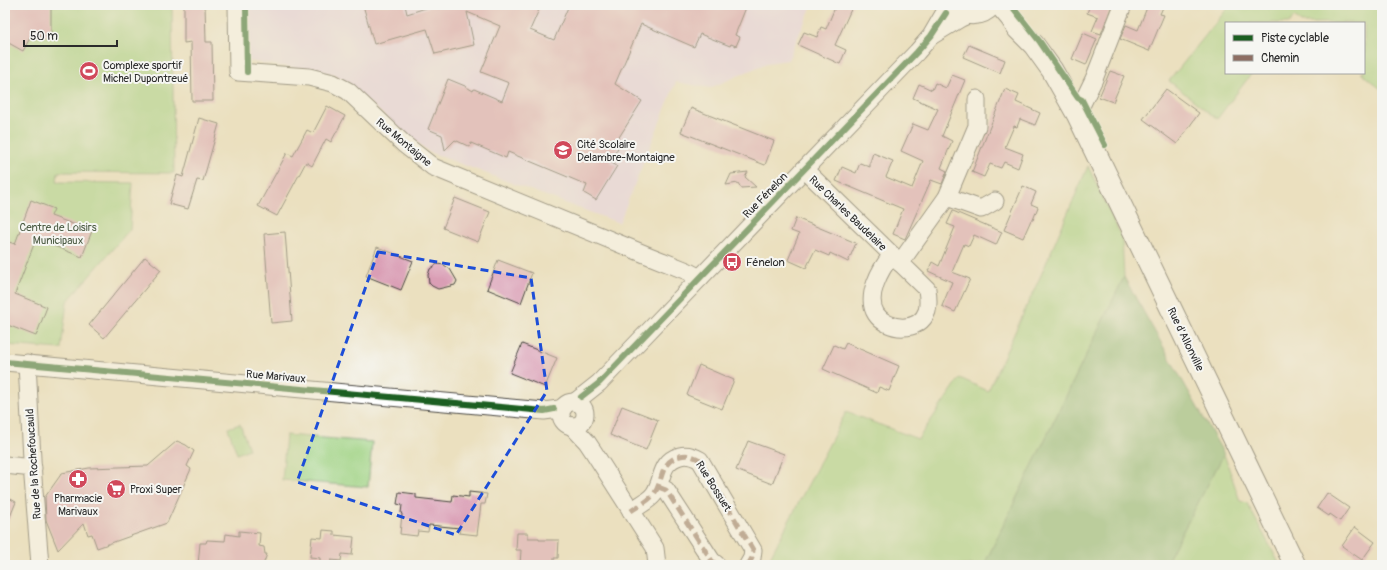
<svg xmlns="http://www.w3.org/2000/svg" width="1387" height="570" font-family="Pangolin,sans-serif">
<style>
.built{fill:#e6d2f0}
.green{fill:#a0d384;stroke:#667f58}
.forest{fill:#80b572;stroke:#56704e}
.building{fill:#da9eb5}
.lines{fill:none;stroke-linecap:round;stroke-linejoin:round}
.minor-casing{stroke:#484641;stroke-width:19}
.major-casing{stroke:#484641;stroke-width:23}
.minor{stroke:#fff;stroke-width:17}
.major{stroke:#fff;stroke-width:21}
.quiet{stroke:#8d6e63;stroke-width:5;stroke-dasharray:10 5;stroke-linecap:butt}
.cycleway-casing{stroke:#f6f6f2;stroke-width:8}
.cycleway{stroke:#1b5e20;stroke-width:6}
.marked{fill:none;stroke:#1d4ed8;stroke-width:3;stroke-dasharray:8 5;stroke-linejoin:round}
.labels{text-anchor:middle;stroke-width:4;stroke-linejoin:round;paint-order:stroke}
.poi-label{font-size:11px;fill:#2b2b2b;stroke:#f6f6f2;text-anchor:start}
.street-label{font-size:11px;fill:#2b2b2b;stroke:#f6f6f2}
.park-label{font-size:11px;fill:#4e5d46;stroke:#f6f6f2}
</style>
<rect width="100%" height="100%" fill="#f6f6f2"/>
<filter id="ink" filterUnits="userSpaceOnUse"><feTurbulence type="fractalNoise" baseFrequency=".025" numOctaves="2"/><feDisplacementMap in="SourceGraphic" scale="8" xChannelSelector="R" yChannelSelector="G"/><feConvolveMatrix kernelMatrix="1 2 1 2 8 2 1 2 1" color-interpolation-filters="sRGB"/></filter>
<filter id="wash" filterUnits="userSpaceOnUse"><feTurbulence type="fractalNoise" baseFrequency=".012" numOctaves="4" result="noise"/><feDisplacementMap in="SourceGraphic" scale="16" xChannelSelector="R" yChannelSelector="G"/><feGaussianBlur stdDeviation="0.9" result="paint"/><feColorMatrix in="noise" values="0 0 0 0 0 0 0 0 0 0 0 0 0 0 0 0 0 1.4 0 .05"/><feComposite in="paint" operator="in"/></filter>
<g filter="url(#wash)">
<rect width="100%" height="100%" fill="#ebe0bf"/>
<polygon class="built" points="250,5 812,5 788,60 767,63 710,88 676,82 619,223 429,152 334,74 248,61"/>
<g class="green">
<polygon points="5,5 172,5 174,173 58,172 57,182 133,183 130,229 67,302 61,349 5,345"/>
<polygon points="1230,5 1382,5 1382,90 1361,73 1364,73 1364,23 1301,23 1294,17 1290,23 1226,23 1226,73 1252,73 1217,119 1169,81"/>
<polygon points="1088,166 1122,238 1124,277 984,565 766,565 846,412 918,439 960,378 988,391 1041,275"/>
<polygon points="240,424 249,449 237,454 228,428"/>
<polygon points="286,435 372,442 368,487 282,480"/>
<polygon points="1224,454 1240,501 1247,503 1280,565 1165,565"/>
</g>
<polygon class="forest" points="1124,277 1224,454 1165,565 984,565"/>
<g id="blocks">
<g class="building">
<polygon points="5,5 51,5 51,36 31,36 23,51 5,41"/>
<polygon points="184,5 205,5 206,42 212,42 213,101 192,101 191,42 184,43"/>
<polygon points="363,5 405,5 407,14 432,6 432,5 541,5 530,30 554,40 569,5 747,5 735,35 740,37 736,46 731,44 730,46 700,34 694,47 641,24 615,84 642,101 616,142 620,144 610,162 617,166 596,200 584,193 587,185 508,152 506,158 471,143 470,147 455,140 445,150 442,135 428,129 448,79 465,86 473,91 474,89 502,101 509,83 481,72 500,26 467,12 474,45 435,54 427,29 374,44"/>
<polygon points="836,5 853,5 835,45 846,50 840,64 798,45 804,32 817,37 821,27 826,29"/>
<polygon points="1090,5 1112,5 1101,34 1092,31 1098,17 1087,13"/>
<polygon points="1148,5 1164,5 1160,14 1164,15 1149,51 1120,39 1126,25 1138,30"/>
<polygon points="1083,33 1097,39 1086,65 1072,59"/>
<polygon points="969,45 1005,60 1000,73 963,57"/>
<polygon points="1110,71 1124,76 1113,102 1099,97"/>
<polygon points="952,75 965,80 942,136 952,141 941,168 947,171 942,184 931,180 905,239 893,234 903,209 836,181 842,167 856,173 860,163 870,167 870,162 873,153 893,161 886,177 912,188 923,161 901,151 913,124 928,130 938,109 913,98 919,84 932,90 935,83 946,88"/>
<polygon points="1005,89 1019,95 1016,102 1040,113 1035,125 1020,119 1017,127 1014,126 1005,147 1023,154 1018,168 1004,162 1001,168 990,164 984,177 972,172"/>
<polygon points="1166,89 1199,113 1177,144 1143,119"/>
<polygon points="327,106 345,116 331,142 326,139 312,166 306,162 277,216 258,206 287,153 293,156 307,130 313,133"/>
<polygon points="691,108 774,141 765,165 681,132"/>
<polygon points="199,118 219,124 203,181 197,180 188,209 169,204 177,175 183,177"/>
<polygon points="748,172 745,177 756,187 741,188 738,183 726,185 731,174"/>
<polygon points="1023,186 1036,192 1031,204 1038,207 1033,220 1031,220 1023,238 1004,230"/>
<polygon points="455,198 490,212 478,242 443,228"/>
<polygon points="31,200 54,209 51,216 92,231 82,257 36,239 15,294 47,307 36,336 5,324 5,253 9,242 15,244"/>
<polygon points="953,211 1002,232 996,245 974,235 969,246 964,244 952,272 970,279 955,312 942,306 952,282 928,271 932,262 939,266 955,227 947,224"/>
<polygon points="796,218 856,243 848,262 830,253 829,256 815,250 806,268 788,260 799,234 791,231"/>
<polygon points="285,232 292,321 271,323 264,234"/>
<polygon points="377,247 413,261 401,290 366,276"/>
<polygon points="145,257 161,270 104,338 89,325"/>
<polygon points="498,260 532,273 521,303 487,289"/>
<polygon points="437,264 444,265 450,269 457,281 455,285 438,289 432,286 429,283 428,275 430,269"/>
<polygon points="846,343 899,366 889,391 879,387 877,393 823,369 834,345 843,349"/>
<polygon points="522,344 557,358 545,387 510,373"/>
<polygon points="699,365 734,380 722,409 687,395"/>
<polygon points="622,406 658,420 646,450 610,435"/>
<polygon points="177,441 186,445 194,451 187,466 191,469 167,523 97,548 92,534 88,535 84,523 58,550 46,520 45,497 62,473 89,468 148,466"/>
<polygon points="748,441 784,454 772,484 736,470"/>
<polygon points="399,492 416,494 416,498 452,502 453,495 469,497 469,492 487,494 485,504 481,504 477,535 459,533 460,528 429,525 428,532 418,531 417,536 400,534 402,514 401,513 402,505 397,504"/>
<polygon points="1327,493 1349,508 1340,521 1330,514 1329,516 1317,508"/>
<polygon points="5,496 16,502 5,529"/>
<polygon points="1355,527 1375,542 1362,560 1342,546"/>
<polygon points="323,530 334,531 334,535 354,537 352,555 342,554 341,561 331,560 331,565 320,565 320,558 310,557 312,537 322,538"/>
<polygon points="239,531 260,533 259,546 264,547 265,554 267,554 263,565 198,565 200,543 206,543 207,540 225,541 226,534 239,536"/>
<polygon points="517,533 528,533 528,538 539,538 539,540 559,540 558,558 554,558 554,565 520,565 521,550 516,550"/>
</g>
</g>
</g>
<g filter="url(#ink)">
<use href="#blocks" fill-opacity="0" stroke="#484641" stroke-width="1"/>
<g class="lines">
<defs>
<g id="minor">
<polyline points="237,5 238,72 309,77 333,83 348,91 405,145 433,167 647,255 687,271 700,278"/>
<polyline points="933,35 961,18 970,14"/>
<polyline points="1077,114 1094,79 1123,5"/>
<path d="M804,169L927,289C928,296 929,304 927,311C920,333 887,331 876,314C865,297 880,269 892,255"/>
<polyline points="947,197 981,209 995,201"/>
<polyline points="900,263 947,197 977,126 977,99"/>
<polyline points="5,362 544,411 559,409 564,407"/>
<polyline points="27,363 33,478 40,565"/>
<polyline points="575,402 599,383 917,52 931,36 949,5"/>
<circle cx="573" cy="414" r="12"/>
<polyline points="572,426 587,442 593,451 655,548 657,565"/>
<polyline points="5,465 33,468"/>
<polyline points="658,487 666,490 712,561 717,565"/>
<path d="M631,511C638,506 649,501 654,494C664,480 659,462 680,456C687,454 693,456 700,460L753,550L752,558L748,565"/>
</g>
<g id="major">
<path d="M956,5C965,17 982,16 991,5"/>
<polyline points="1000,5 1011,18 1018,29 1034,45 1052,70 1077,114 1295,565"/>
</g>
</defs>
<use href="#minor" class="minor-casing"/>
<use href="#major" class="major-casing"/>
<use href="#minor" class="minor"/>
<use href="#major" class="major"/>
<g class="quiet">
<polyline points="658,487 666,490 712,561 717,565"/>
<path d="M631,511C638,506 649,501 654,494C664,480 659,462 680,456C687,454 693,456 700,460L753,550L752,558L748,565"/>
</g>
<defs>
<g id="cycleway">
<polyline points="246,5 247,72"/>
<polyline points="1011,5 1040,42 1078,98 1082,100 1105,145"/>
<polyline points="5,362 544,411 554,409"/>
<polyline points="581,397 599,383 917,52 931,36 946,13"/>
</g>
</defs>
<use href="#cycleway" class="cycleway-casing"/>
<use href="#cycleway" class="cycleway"/>
</g>
</g>
<path d="M0 0H1387V570H0ZM378,252L531,278L547,391L456,535L297,482Z" fill="#ebe0bf" fill-opacity=".55" fill-rule="evenodd"/>
<path class="marked" d="M378,252L531,278L547,391L456,535L297,482Z"/>
<defs>
<symbol id="stadium-disc" viewBox="-11 -11 22 22"><circle r="9.5" fill="#d1495b" stroke="#f6f6f2"/><path d="M0-5a6.5 5 0 1 0 0 10a6.5 5 0 1 0 0-10ZM-3.5-1.8h7v3.6h-7Z" fill="#fff"/></symbol>
<symbol id="university-disc" viewBox="-11 -11 22 22"><circle r="9.5" fill="#d1495b" stroke="#f6f6f2"/><path d="M0-5L7-2L0 1L-7-2ZM-4 1L0 2.5L4 1V4Q0 6-4 4Z" fill="#fff"/></symbol>
<symbol id="bus-disc" viewBox="-11 -11 22 22"><circle r="9.5" fill="#d1495b" stroke="#f6f6f2"/><path d="M-5-6H5V4H4V6H2V4H-2V6H-4V4H-5ZM-3.5-4V0h7V-4ZM-3.5 1.2v1.5H-2V1.2ZM2 1.2v1.5H3.5V1.2Z" fill="#fff"/></symbol>
<symbol id="pharmacy-disc" viewBox="-11 -11 22 22"><circle r="9.5" fill="#d1495b" stroke="#f6f6f2"/><path d="M-2-6h4v4h4v4h-4v4h-4v-4h-4v-4h4Z" fill="#fff"/></symbol>
<symbol id="supermarket-disc" viewBox="-11 -11 22 22"><circle r="9.5" fill="#d1495b" stroke="#f6f6f2"/><path d="M-6-5.5h2.5l.6 2H6L4.5 2H-2.5L-4.4-4H-6ZM-1.5 3.2a1.3 1.3 0 1 0 .1 0ZM3 3.2a1.3 1.3 0 1 0 .1 0Z" fill="#fff"/></symbol>
</defs>
<g fill-rule="evenodd">
<use href="#stadium-disc" x="78" y="60" width="22" height="22"/>
<use href="#university-disc" x="552" y="139" width="22" height="22"/>
<use href="#bus-disc" x="721" y="251" width="22" height="22"/>
<use href="#pharmacy-disc" x="67" y="468" width="22" height="22"/>
<use href="#supermarket-disc" x="105" y="478" width="22" height="22"/>
</g>
<g class="labels">
<g class="poi-label">
<text x="103" y="69">Complexe sportif<tspan x="103" dy="13">Michel Dupontreué</tspan></text>
<text x="577" y="148">Cité Scolaire<tspan x="577" dy="13">Delambre-Montaigne</tspan></text>
<text x="746" y="266">Fénelon</text>
<text x="130" y="493">Proxi Super</text>
<text x="78" y="502" text-anchor="middle">Pharmacie<tspan x="78" dy="13">Marivaux</tspan></text>
</g>
<g class="street-label">
<text transform="translate(404 142) rotate(40)" y="4">Rue Montaigne</text>
<text transform="translate(765 195) rotate(-46)" y="4">Rue Fénelon</text>
<text transform="translate(848 213) rotate(44)" y="4">Rue Charles Baudelaire</text>
<text transform="translate(1186 339) rotate(64)" y="4">Rue d'Allonville</text>
<text transform="translate(276 376) rotate(5)" y="4">Rue Marivaux</text>
<text transform="translate(33 464) rotate(-94)" y="4">Rue de la Rochefoucauld</text>
<text transform="translate(714 486) rotate(58)" y="4">Rue Bossuet</text>
</g>
<g class="park-label">
<text x="58" y="231">Centre de Loisirs<tspan x="58" dy="13">Municipaux</tspan></text>
</g>
</g>
<rect width="1387" height="570" fill="none" stroke="#f6f6f2" stroke-width="20"/>
<rect x="1225" y="22" width="140" height="52" fill="#f6f6f2" stroke="#a5a5a2"/>
<rect x="1233" y="35" width="20" height="6" fill="#1b5e20" stroke="#a5a5a2"/>
<text x="1261" y="42" font-size="12" fill="#2b2b2b">Piste cyclable</text>
<rect x="1233" y="55" width="20" height="6" fill="#8d6e63" stroke="#a5a5a2"/>
<text x="1261" y="62" font-size="12" fill="#2b2b2b">Chemin</text>
<path d="M24 40v6h93v-6" fill="none" stroke="#2b2b2b" stroke-width="2"/>
<text x="30" y="40" font-size="12" fill="#2b2b2b" stroke="#f6f6f2" stroke-width="3" paint-order="stroke">50 m</text>
</svg>
